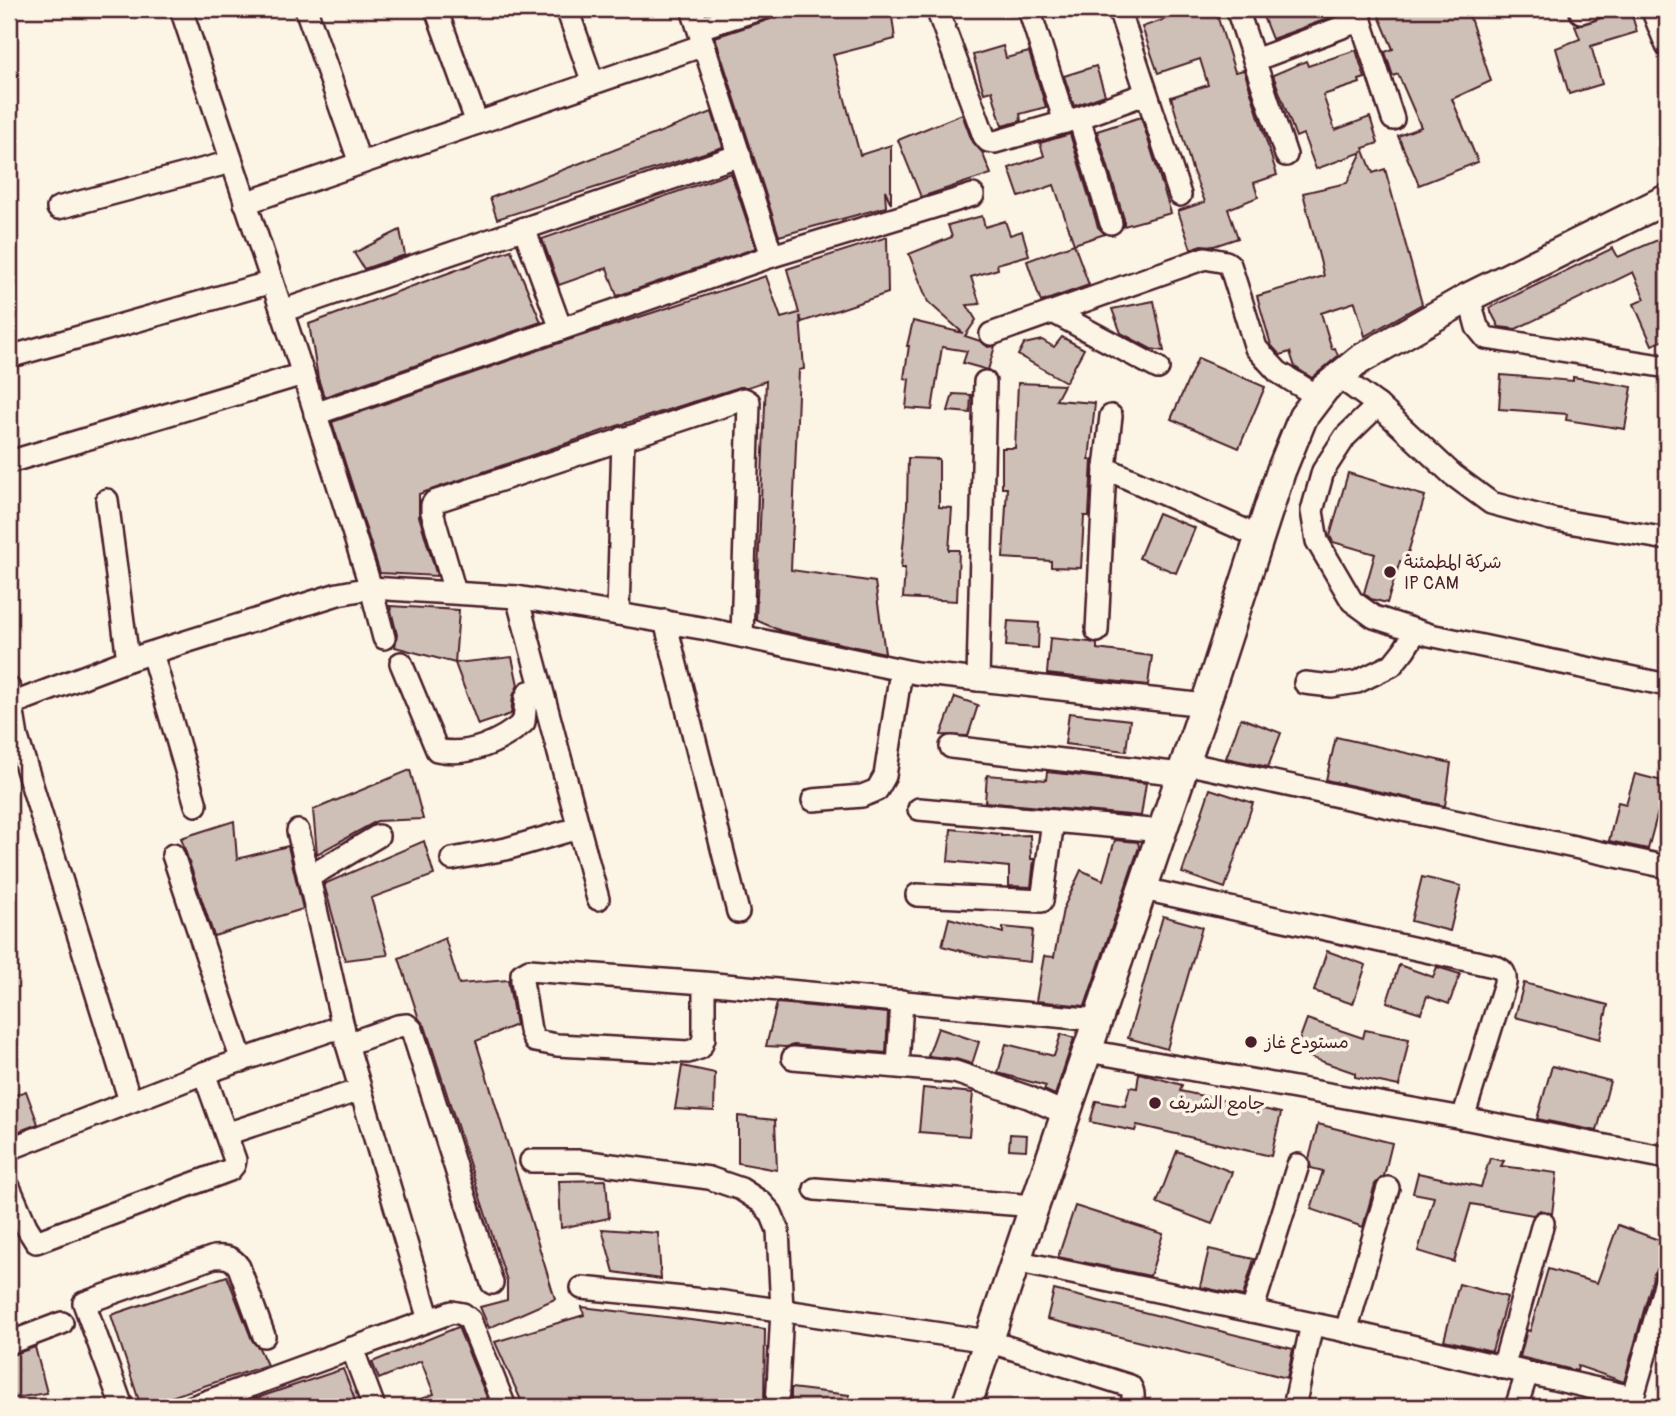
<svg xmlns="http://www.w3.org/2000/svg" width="1676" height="1416" font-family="Pangolin,'Playpen Sans Arabic',sans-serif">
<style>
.building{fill:#cfc0b7;stroke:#4a1f2b;stroke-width:2}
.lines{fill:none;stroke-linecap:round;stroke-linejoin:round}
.minor-casing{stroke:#4a1f2b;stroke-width:26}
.major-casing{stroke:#4a1f2b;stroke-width:33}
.minor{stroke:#fcf5e5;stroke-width:21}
.major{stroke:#fcf5e5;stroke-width:28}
.poi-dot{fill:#4a1f2b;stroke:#fcf5e5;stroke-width:2.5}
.labels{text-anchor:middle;stroke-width:7;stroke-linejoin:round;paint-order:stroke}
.poi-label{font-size:18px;fill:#4a1f2b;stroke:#fcf5e5;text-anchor:start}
</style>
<rect width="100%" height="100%" fill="#fcf5e5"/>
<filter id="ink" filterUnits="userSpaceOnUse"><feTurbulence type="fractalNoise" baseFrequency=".0143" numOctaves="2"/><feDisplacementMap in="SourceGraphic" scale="14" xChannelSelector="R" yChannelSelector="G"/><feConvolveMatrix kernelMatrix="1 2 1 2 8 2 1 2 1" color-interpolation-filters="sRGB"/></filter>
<g filter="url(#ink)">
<g class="building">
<polygon points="802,9 891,9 895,39 833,55 860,155 891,145 891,204 885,190 886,207 779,236 715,37"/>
<polygon points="1188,9 1215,9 1235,72 1244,70 1277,175 1254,183 1258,197 1228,209 1238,238 1214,246 1201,245 1191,249 1178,211 1205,202 1192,169 1171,97 1208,85 1200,59 1158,73 1142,27 1189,11"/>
<polygon points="1260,9 1336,9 1338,15 1272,39"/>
<polygon points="1376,9 1467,9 1491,81 1452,99 1478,162 1419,185 1398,136 1421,127 1398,74 1393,76 1385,52 1393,49"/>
<polygon points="1630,9 1637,32 1591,46 1602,84 1569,94 1556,48 1580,39 1575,26"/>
<polygon points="1003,46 1006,58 1029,52 1046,107 1020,114 1021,121 1002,126 992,91 984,93 973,55"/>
<polygon points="1356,50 1365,78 1359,80 1360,83 1323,95 1335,130 1370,117 1378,143 1363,148 1373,173 1385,169 1422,304 1365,336 1355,302 1321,313 1332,349 1335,348 1338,356 1312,378 1295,367 1290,352 1280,355 1271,345 1257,296 1324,276 1303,193 1347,183 1362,152 1316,169 1303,134 1296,137 1273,75 1306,61 1308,66"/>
<polygon points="1096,66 1105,95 1074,106 1064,76"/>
<polygon points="712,112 723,147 497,219 490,198"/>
<polygon points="962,114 972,141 982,152 991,174 921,197 898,140"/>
<polygon points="1141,117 1171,213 1124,226 1124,219 1097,131"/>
<polygon points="1070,134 1098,227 1105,234 1074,244 1054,185 1019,197 1009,168 1044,156 1040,143"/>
<polygon points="731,173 756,248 617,296 607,268 559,285 542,239"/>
<polygon points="982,216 985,227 1005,221 1010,235 1022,231 1029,255 997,264 998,269 971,277 980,304 967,305 976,320 965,336 980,341 988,347 995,346 988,370 963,363 967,351 942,347 932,410 906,408 909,379 904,378 909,346 907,346 913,321 963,333 928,302 909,254 952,237 948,225"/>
<polygon points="400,230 405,255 364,269 354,253"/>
<polygon points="1667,236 1667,339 1652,345 1634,304 1645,299 1633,272 1516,329 1499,327 1489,308 1613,248 1618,257"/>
<polygon points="887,237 888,293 802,322 800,316 804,369 799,370 791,570 875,582 885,653 781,631 756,620 766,381 748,387 740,387 617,426 419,494 419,516 437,576 380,573 332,422 565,341 766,276 781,318 799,313 787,269"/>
<polygon points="1074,244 1089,285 1041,302 1027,261"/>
<polygon points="511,250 541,322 324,397 318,378 309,324"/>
<polygon points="1154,301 1164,351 1151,349 1121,333 1112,309"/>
<polygon points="1062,337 1084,349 1066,382 1018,355 1024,344 1042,340 1054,347"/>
<polygon points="1198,358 1265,387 1239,448 1171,419"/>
<polygon points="1501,375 1573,381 1573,377 1632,387 1625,429 1566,420 1567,414 1499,409"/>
<polygon points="1018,383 1064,385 1056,400 1095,403 1089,460 1092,460 1089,516 1084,516 1081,568 1051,567 1051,561 1003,558 1007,488 1002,488 1002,448 1015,448"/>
<polygon points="953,394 971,395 970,413 948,411"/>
<polygon points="908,458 939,459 939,507 952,508 949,550 959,550 957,601 903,598 905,568 901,568 907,505"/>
<polygon points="1348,473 1425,496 1405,563 1400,561 1387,603 1371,599 1364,593 1375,554 1333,542 1330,536"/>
<polygon points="1158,513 1195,528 1176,573 1139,558"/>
<polygon points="390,606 459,610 455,663 395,647 397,635"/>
<polygon points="1008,621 1039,623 1038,648 1006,646"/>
<polygon points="1050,638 1090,642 1097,644 1097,649 1152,656 1148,685 1047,674"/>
<polygon points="512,657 518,685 513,696 511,714 478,725 455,663"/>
<polygon points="955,697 978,705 968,736 941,735"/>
<polygon points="1069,713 1130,720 1126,751 1065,744"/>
<polygon points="1241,718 1281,733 1268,767 1226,758"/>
<polygon points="1336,737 1451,763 1445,806 1326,780"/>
<polygon points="410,770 423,819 377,821 317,854 313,810"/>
<polygon points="1047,772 1146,783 1141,816 985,802 987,775 1046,780"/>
<polygon points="1635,774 1666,782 1648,849 1609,841 1618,802 1626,804"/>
<polygon points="1210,789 1253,803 1225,888 1182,873"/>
<polygon points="234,821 237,859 288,846 303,909 214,936 181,838"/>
<polygon points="951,829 1001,834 1001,836 1030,835 1031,859 1034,859 1031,887 1009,886 1009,867 948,861"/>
<polygon points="1115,840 1138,842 1139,847 1085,1006 1036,1001 1044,956 1054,957 1063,909 1081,870 1103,880"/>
<polygon points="424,841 434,875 371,898 388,955 345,960 324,884"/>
<polygon points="1422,877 1461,886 1450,931 1411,921"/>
<polygon points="1163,916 1202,927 1167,1049 1128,1038"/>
<polygon points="949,918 1003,933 1003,927 1033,930 1030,962 984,957 942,946"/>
<polygon points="445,938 459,984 508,980 516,1025 476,1041 555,1299 489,1328 480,1307 507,1300 507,1281 425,1026 419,1019 399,958"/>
<polygon points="1327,951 1366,965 1353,1004 1314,991"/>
<polygon points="1399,965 1433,977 1437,967 1460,974 1449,1004 1427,996 1421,1013 1387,1002"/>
<polygon points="1524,983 1608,1005 1600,1039 1515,1017"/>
<polygon points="777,1003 888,1013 886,1053 794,1045 786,1047 766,1046"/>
<polygon points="1307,1019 1363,1038 1365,1030 1409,1039 1399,1086 1355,1077 1355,1073 1295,1052"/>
<polygon points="938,1028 979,1042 972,1064 956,1059 928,1056"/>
<polygon points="1061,1034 1074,1038 1055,1095 1044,1090 1046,1086 998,1073 1006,1044 1054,1056"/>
<polygon points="682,1066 715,1073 714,1111 675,1109"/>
<polygon points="1552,1066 1610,1081 1597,1131 1537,1119"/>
<polygon points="1139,1073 1182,1085 1180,1091 1281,1113 1271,1156 1137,1125 1135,1131 1090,1122 1096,1101 1125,1106 1130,1087 1137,1088"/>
<polygon points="923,1088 973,1093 969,1136 919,1132"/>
<polygon points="26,1091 38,1124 9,1135 9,1097"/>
<polygon points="738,1116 775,1120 777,1170 738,1163"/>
<polygon points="1318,1124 1392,1143 1384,1176 1375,1184 1363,1227 1311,1209 1323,1171 1311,1168 1309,1159"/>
<polygon points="1010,1134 1027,1135 1026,1150 1009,1149"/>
<polygon points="1177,1151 1232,1172 1212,1224 1157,1203"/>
<polygon points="1490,1158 1504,1161 1501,1166 1557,1173 1552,1214 1540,1210 1533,1215 1471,1204 1454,1262 1418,1251 1434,1197 1413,1193 1418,1173 1481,1187"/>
<polygon points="606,1180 609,1218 561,1228 559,1181"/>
<polygon points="1075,1206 1163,1234 1150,1276 1058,1257"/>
<polygon points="1618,1225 1667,1243 1667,1260 1665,1265 1658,1268 1654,1274 1624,1382 1578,1366 1577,1371 1520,1357 1527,1330 1530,1331 1548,1269 1597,1283"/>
<polygon points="602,1229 658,1233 661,1279 614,1272"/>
<polygon points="1209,1249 1254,1259 1243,1296 1200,1287"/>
<polygon points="227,1276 252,1340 259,1348 267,1365 141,1407 111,1315"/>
<polygon points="1459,1284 1507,1297 1492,1351 1444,1340"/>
<polygon points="1054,1290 1293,1349 1287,1378 1047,1319"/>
<polygon points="582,1307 765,1329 764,1407 524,1407 495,1342 584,1315"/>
<polygon points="458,1327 491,1407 403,1407 434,1394 421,1361 379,1379 372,1362"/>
<polygon points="35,1347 47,1393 9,1399 9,1356"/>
<polygon points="343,1369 358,1407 236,1407 236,1405"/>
<polygon points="791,1388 849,1395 849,1407 791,1407"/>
</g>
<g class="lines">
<defs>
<g id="minor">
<polyline points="181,9 303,374 371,588 384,638"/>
<polyline points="306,9 360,163"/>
<polyline points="436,9 477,123"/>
<polyline points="567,9 593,83"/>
<polyline points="692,9 772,256"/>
<polyline points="937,9 984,136 988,141 995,142 1079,118 1145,94"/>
<polyline points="1029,9 1065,122"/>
<polyline points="1119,9 1180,195"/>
<polyline points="1237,9 1286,155"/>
<polyline points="1357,9 1393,119"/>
<polyline points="1652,9 1667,46"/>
<polyline points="1581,12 1591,9"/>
<polyline points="699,28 760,9"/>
<polyline points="1255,60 1361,20"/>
<polyline points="1079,118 1111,223"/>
<polyline points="245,203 704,45"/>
<polyline points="58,208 231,162"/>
<polyline points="524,228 561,329"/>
<polyline points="1469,297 1477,327 1486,338 1667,367"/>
<polyline points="282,311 740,155"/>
<polyline points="1053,312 1158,368"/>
<polyline points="991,334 1205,258 1226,262 1230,265 1256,348 1278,372 1317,396"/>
<polyline points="9,357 272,282"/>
<polyline points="1338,376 1378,405 1453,475 1491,503 1551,519 1667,539"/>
<polyline points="1378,405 1345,437 1323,471 1312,511 1317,541 1352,601 1374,617 1430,635 1667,685"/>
<polyline points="315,414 772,256 973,195"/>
<polyline points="9,462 303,374"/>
<polyline points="1105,468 1260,537"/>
<polyline points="107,500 128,660"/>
<polyline points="455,592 432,512 432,505 434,502 744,399 749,402 742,636"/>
<polyline points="517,597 598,899"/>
<polyline points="618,614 623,438"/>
<polyline points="665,621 738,912"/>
<polyline points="1097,631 1105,468 1111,416"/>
<polyline points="152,653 196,805"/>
<path d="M401,663L437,750C468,757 501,742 524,722L526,698L529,692L541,689"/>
<polyline points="978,680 985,382"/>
<polyline points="1305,683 1331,686 1357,682 1392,665 1404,650 1416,631"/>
<polyline points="9,688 17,737 130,1101"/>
<polyline points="9,705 128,660 338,594 371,588 517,597 707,629 916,673 1205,705"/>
<polyline points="951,747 1181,774"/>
<polyline points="1185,763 1667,867"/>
<polyline points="813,800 862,796 877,790 885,776 901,671"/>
<polyline points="919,809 1053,821"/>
<polyline points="298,831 347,1044 429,1320"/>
<polyline points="173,855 242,1061"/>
<polyline points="452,859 506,849 578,828"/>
<polyline points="309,877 378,836"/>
<path d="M1143,889L1494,966C1503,970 1506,972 1505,983L1463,1118"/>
<polyline points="917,895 1042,901 1053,821 1162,831"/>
<polyline points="704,983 704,1038 700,1048 688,1052 557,1045 535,1041 530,1030 522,981 522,974 529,970 704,983 1098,1020"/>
<polyline points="347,1044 398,1026 407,1025 412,1030 492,1283"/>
<polyline points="1088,1051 1463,1118 1667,1158"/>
<polyline points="793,1058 955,1072 1028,1097 1066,1114"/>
<polyline points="898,1066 902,1001"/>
<polyline points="226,1134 360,1090"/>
<polyline points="9,1149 204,1073 343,1026"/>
<polyline points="531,1161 581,1161 709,1178 741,1189 761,1202 771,1213 778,1230 782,1310 777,1407"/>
<polyline points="9,1187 26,1226 36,1242 230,1170 234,1165 235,1160 204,1073"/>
<polyline points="815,1189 1035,1206"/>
<polyline points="1015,1261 1346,1331 1632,1397"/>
<path d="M582,1288L724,1302L988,1341L1130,1386C1135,1393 1133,1399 1131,1407"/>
<polyline points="1252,1311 1298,1165"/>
<polyline points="1346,1331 1388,1188"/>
<polyline points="9,1343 62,1323"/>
<polyline points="352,1348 374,1407"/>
<polyline points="1503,1368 1543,1223"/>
<path d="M118,1407L120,1401L115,1387L84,1303L214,1257C226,1256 232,1257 239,1267L264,1336"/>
<polyline points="192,1407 452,1312 463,1314 470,1320 505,1407"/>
<polyline points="1294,1407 1312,1324"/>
<polyline points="1516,1407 1527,1374"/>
<polyline points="1630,1407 1667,1278"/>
</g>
<polyline id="major" points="966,1407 1205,705 1281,471 1303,417 1325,388 1359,360 1469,297 1667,199"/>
</defs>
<use href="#minor" class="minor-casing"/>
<use href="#major" class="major-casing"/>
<use href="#minor" class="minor"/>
<use href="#major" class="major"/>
</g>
</g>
<g class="poi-dot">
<circle cx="1390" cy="572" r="7"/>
<circle cx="1251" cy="1042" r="7"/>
<circle cx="1155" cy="1103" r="7"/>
</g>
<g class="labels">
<g class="poi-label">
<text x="1404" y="568">شركة المطمئنة<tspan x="1404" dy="21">IP CAM</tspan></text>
<text x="1265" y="1048">مستودع غاز</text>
<text x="1169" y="1109">جامع الشريف</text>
</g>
</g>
<rect width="1676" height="1416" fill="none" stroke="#fcf5e5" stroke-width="35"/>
<rect x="18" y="18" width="1641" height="1381" fill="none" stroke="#4a1f2b" stroke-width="2.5" filter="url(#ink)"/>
</svg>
